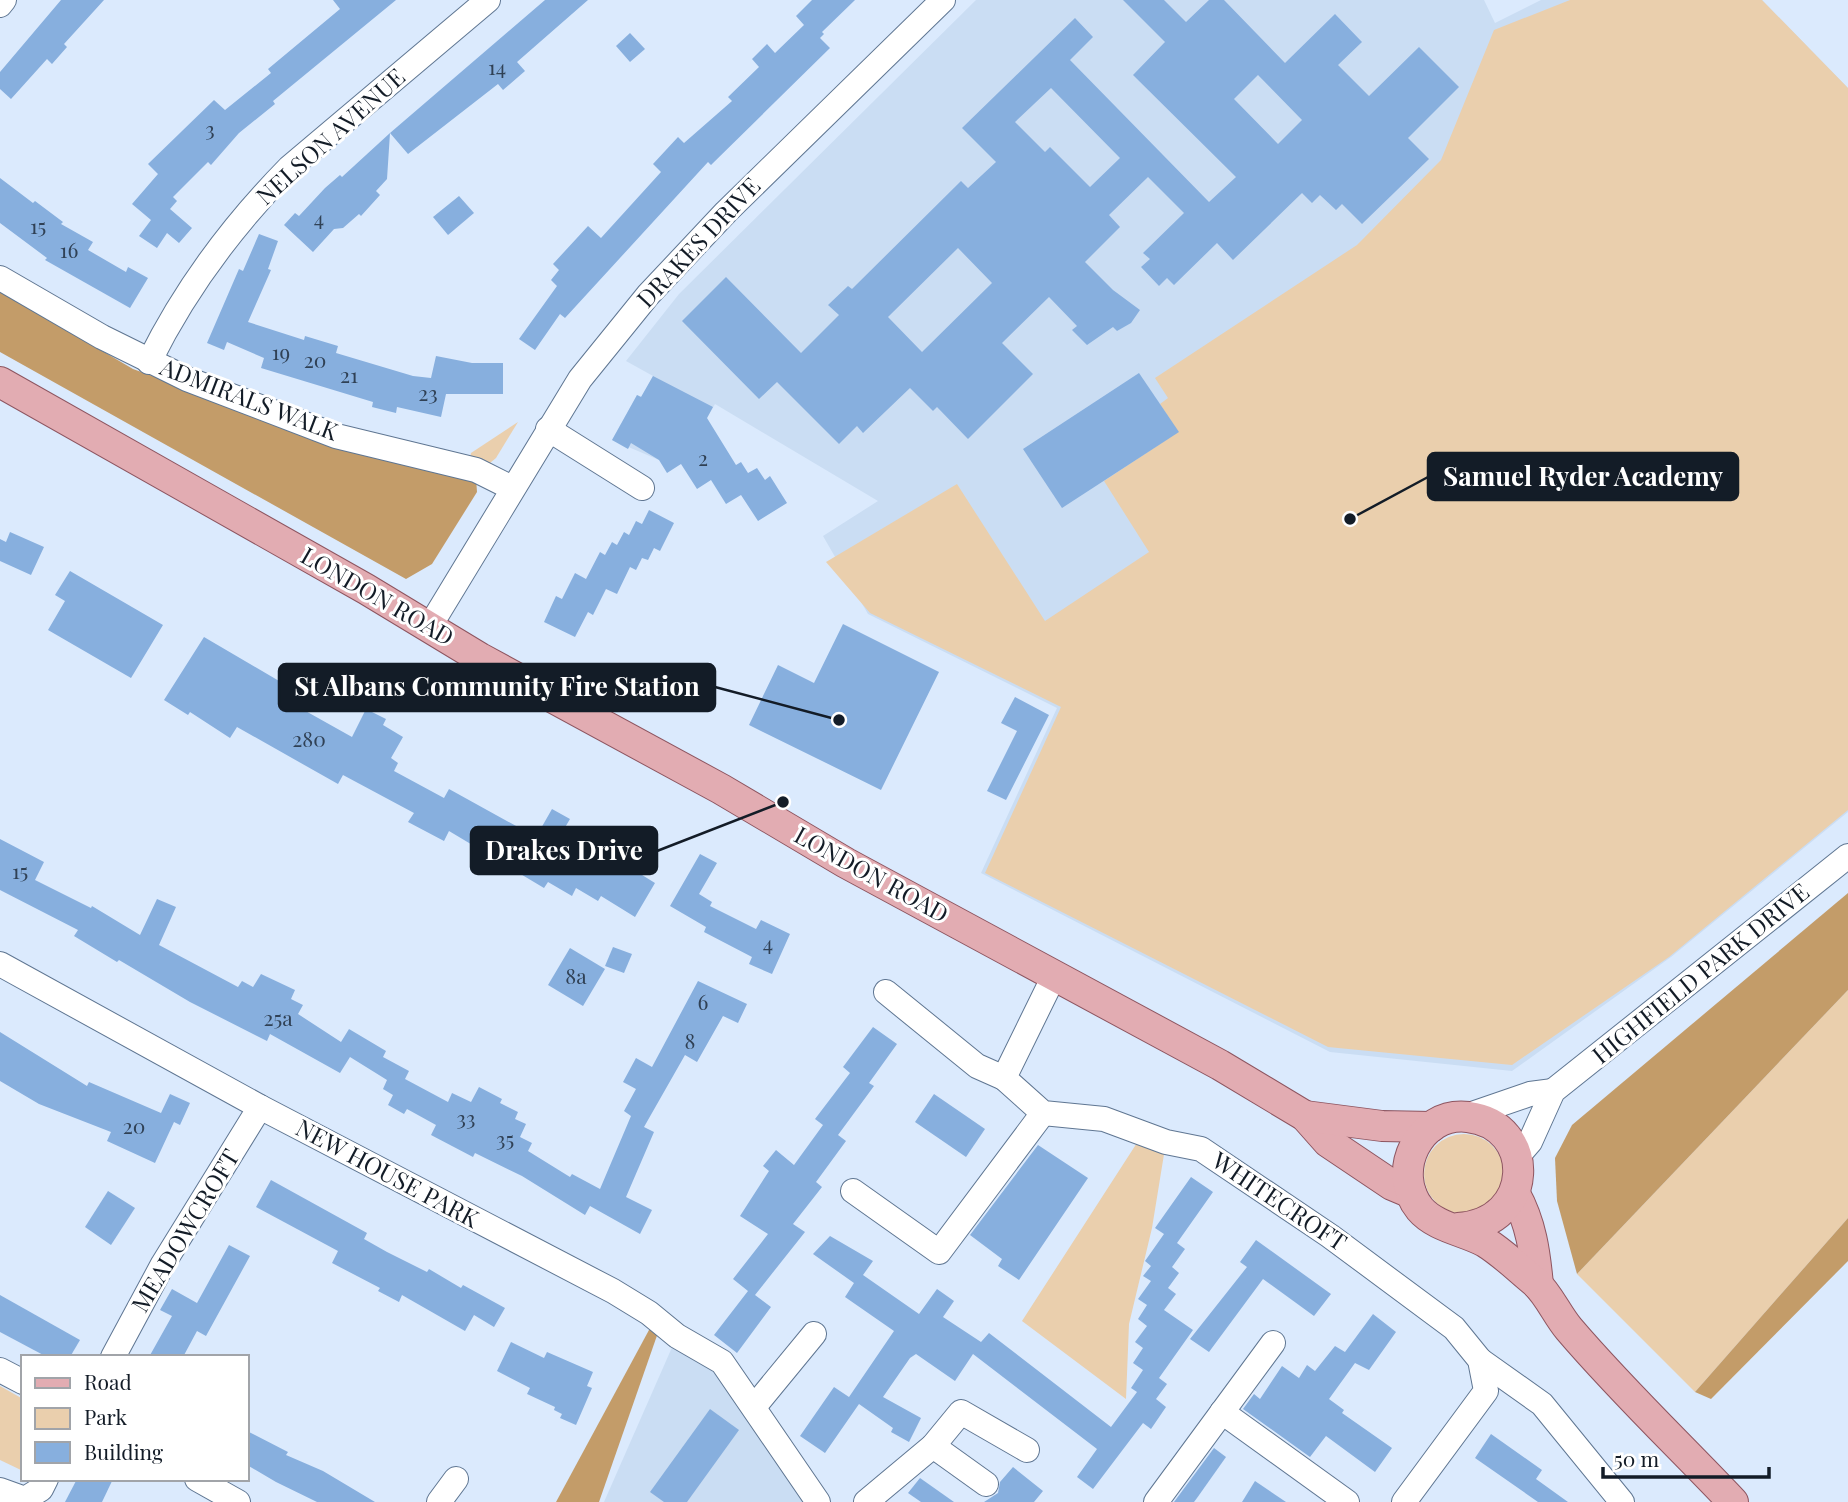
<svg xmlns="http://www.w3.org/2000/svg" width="1848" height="1502" font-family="'Playfair Display',serif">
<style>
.built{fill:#caddf3}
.green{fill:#eacfad}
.forest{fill:#c39c69}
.building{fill:#87afde;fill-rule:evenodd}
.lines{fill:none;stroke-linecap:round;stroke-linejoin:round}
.minor-casing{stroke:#5f7692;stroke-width:26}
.major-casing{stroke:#8d5560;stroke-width:32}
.minor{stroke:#fff;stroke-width:24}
.major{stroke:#e2acb2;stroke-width:30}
.labels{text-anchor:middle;stroke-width:6;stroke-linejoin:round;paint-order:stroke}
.number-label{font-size:21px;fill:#304155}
.street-label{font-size:24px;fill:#131c27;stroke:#fff}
.leader{fill:none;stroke:#131c27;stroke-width:2.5}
.callout-dot{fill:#131c27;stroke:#fff;stroke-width:2.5}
.callout{fill:#131c27;stroke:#131c27;stroke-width:2.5}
.callout-label{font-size:26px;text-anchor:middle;font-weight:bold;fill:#fff}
</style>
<rect width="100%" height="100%" fill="#dbeafd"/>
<g class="built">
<polygon points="976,0 1484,0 1495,23 1541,0 1762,0 1848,88 1848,812 1671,957 1512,1071 1330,1052 981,873 1057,708 868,614 823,536 878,501 715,404 697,436 659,460 612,440 637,395 642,397 653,376 626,361 679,294"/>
<polygon points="677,1336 749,1408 807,1502 604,1502"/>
</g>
<g class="green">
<polygon points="1570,0 1762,0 1848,88 1848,810 1669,957 1512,1065 1328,1047 985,873 1061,707 870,613 826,562 957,484 1045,621 1149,552 1104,481 1178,432 1160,404 1168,398 1155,378 1357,245 1441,160 1494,30"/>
<polygon points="518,422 496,458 490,463 470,459 471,453"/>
<polygon points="1848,990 1848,1218 1695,1392 1577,1274"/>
<polygon points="1144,1132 1166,1142 1152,1228 1129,1324 1126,1399 1022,1321"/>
<circle cx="1464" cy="1174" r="40"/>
<polygon points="0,1386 23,1399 23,1471 0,1460"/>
</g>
<g class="forest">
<polygon points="0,291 133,369 354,448 476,478 477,492 432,564 406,579 0,352"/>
<polygon points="1848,893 1848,990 1577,1274 1557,1201 1555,1158 1572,1125"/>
<polygon points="1848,1218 1848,1261 1711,1399 1695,1392"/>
<polygon points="661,1324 599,1502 556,1502 649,1330"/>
</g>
<g class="building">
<polygon points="61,0 104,0 64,44 67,47 52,64 47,59 11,99 0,89 0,72"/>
<polygon points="333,0 396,0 273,101 275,104 239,133 211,165 208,162 173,197 177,201 170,209 192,228 179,243 167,233 157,248 139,236 151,220 132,204 158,174 148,164 214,100 225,110 271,73 268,69 340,9"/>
<polygon points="545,0 588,0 517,62 525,71 503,90 498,84 408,154 390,133"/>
<polygon points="812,0 855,0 822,32 824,34 820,38 830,48 711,165 708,162 565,318 560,314 535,350 519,339 557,286 551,280 559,270 553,264 588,226 601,238 661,172 653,164 678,137 684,143 732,101 728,97 759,67 752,59 767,44 775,53 804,25 796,16"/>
<path d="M1123,0H1164L1186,22L1209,0H1224L1285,63L1335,14L1362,42L1338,65L1369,96L1419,47L1459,87L1408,138L1429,159L1362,224L1342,204L1336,210L1320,195L1312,203L1302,193L1233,260L1217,243L1174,285L1167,278L1159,286L1141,267L1150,259L1143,253L1184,213L1148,177L1109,215L1120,227L1085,262L1113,290L1140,310L1131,323L1117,331L1113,327L1087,345L1072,330L1077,326L1049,297L1002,343L1033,374L968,439L937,407L933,411L910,388L863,433L857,426L839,444L777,382L759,399L682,321L726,277L801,353L839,315L828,305L848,286L852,289L961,181L968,188L996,162L962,128L1075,18L1093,37L1070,60L1209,202L1236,177L1133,75L1165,42ZM1258,75L1302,120L1278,144L1234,99ZM1051,88L1120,158L1090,187L1050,147L1045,152L1015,122ZM958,248L992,283L922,352L888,317Z"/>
<polygon points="630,33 645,49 630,62 616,46"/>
<polygon points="390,133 387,179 376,191 380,195 361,216 359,214 343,228 334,229 313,252 284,225 295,213 299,216 325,188 340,175 342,177"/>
<polygon points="0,178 33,203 35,201 63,222 61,224 93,242 88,250 126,272 128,267 148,278 130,308 45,260 47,258 0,223"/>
<polygon points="459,196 474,213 448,235 433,217"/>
<polygon points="259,234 278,241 268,269 271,270 248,322 304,340 305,336 338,346 336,353 413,376 431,378 436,356 472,363 503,363 503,394 446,394 441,417 397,407 396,413 372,407 373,402 261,368 264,358 227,342 224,350 207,343 239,269 243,271"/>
<polygon points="1139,373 1179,432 1062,508 1023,449"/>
<polygon points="653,376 713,407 707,418 736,465 741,462 748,473 757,468 765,480 770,476 787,503 758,521 741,495 726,504 711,480 697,489 681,464 667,473 659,460 631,443 628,449 612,440 637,395 641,397"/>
<polygon points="649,510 674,523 660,551 654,548 648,560 642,558 636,570 630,567 617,594 606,589 593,615 588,612 575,637 544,622 556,596 562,599 575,573 586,579 600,552 605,555 612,542 617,545 624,532 629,535 636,521 642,524"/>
<polygon points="10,532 44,547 31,575 0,561 0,539 6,542"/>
<polygon points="70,571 163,625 131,678 48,630 65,601 55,595"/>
<polygon points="843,624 939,672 881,790 749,725 778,665 814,683"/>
<polygon points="204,637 291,688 306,663 323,672 302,709 352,737 366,709 386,719 383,725 403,737 391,758 398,763 394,771 444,798 449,789 536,837 552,809 570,819 554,846 587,866 595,853 631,875 634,870 655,883 635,917 601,896 598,901 576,888 572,896 548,882 544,888 449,831 444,841 408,822 414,813 343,775 338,784 237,727 230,738 190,712 188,715 164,700"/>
<polygon points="1015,697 1049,715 1006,800 987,791 1017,731 1001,723"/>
<polygon points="0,839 44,862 35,880 91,908 92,906 140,935 157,899 176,907 159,945 238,987 242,981 253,987 261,974 295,990 291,999 303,1005 298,1014 341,1042 349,1029 386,1051 383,1057 409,1071 405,1079 448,1102 452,1093 471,1102 479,1087 502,1099 500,1103 518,1112 515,1119 526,1124 520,1137 532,1143 528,1151 570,1177 572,1174 600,1189 631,1116 624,1111 636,1089 623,1082 636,1058 652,1067 698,981 747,1004 738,1023 723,1016 697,1062 685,1055 644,1127 654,1132 626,1197 652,1210 640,1234 590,1206 585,1215 522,1176 475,1153 473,1157 431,1135 436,1125 407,1109 404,1114 388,1105 393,1095 383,1089 387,1080 350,1057 340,1073 270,1034 267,1041 190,1002 119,960 117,962 74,936 78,930 0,890"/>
<polygon points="700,854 717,863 699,894 712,902 710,906 756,929 761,920 790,934 772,974 749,964 752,957 704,932 706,927 670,906"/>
<polygon points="613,947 632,954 624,973 605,966"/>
<polygon points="570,948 605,969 583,1006 548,985"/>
<polygon points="873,1027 897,1044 869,1083 874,1086 838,1135 846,1141 816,1182 822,1187 793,1224 805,1232 755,1295 771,1307 737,1353 714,1335 748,1291 733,1279 768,1234 740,1216 769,1171 763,1166 776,1150 794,1165 823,1125 815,1119 850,1073 843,1067"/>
<polygon points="0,1032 87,1086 89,1082 161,1113 170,1094 190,1103 180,1125 174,1122 155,1163 107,1141 111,1132 39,1104 0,1081"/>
<polygon points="934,1094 985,1129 966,1157 915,1122"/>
<polygon points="1038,1145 1088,1178 1019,1280 998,1266 1002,1259 970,1235"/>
<polygon points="1191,1177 1213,1192 1177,1243 1185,1249 1172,1267 1179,1273 1168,1288 1176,1294 1164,1310 1193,1330 1159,1378 1167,1384 1156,1399 1166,1407 1151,1429 1143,1423 1093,1489 1077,1477 1097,1449 973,1354 955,1381 916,1354 910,1358 883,1397 921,1418 909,1442 891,1432 893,1428 859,1404 825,1453 800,1436 834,1387 849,1397 894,1331 845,1297 854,1283 813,1254 830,1236 873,1261 863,1275 919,1314 937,1289 954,1301 943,1317 981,1342 989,1333 1111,1427 1137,1392 1131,1388 1143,1370 1133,1363 1143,1348 1135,1342 1147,1326 1138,1319 1147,1305 1138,1299 1151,1281 1143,1276 1151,1266 1145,1261 1164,1234 1155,1228"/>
<polygon points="271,1180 367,1233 364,1239 387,1252 427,1272 429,1269 461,1288 463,1285 505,1308 494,1327 474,1315 465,1331 402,1295 399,1302 378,1291 380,1288 332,1263 338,1251 256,1207"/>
<polygon points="108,1191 135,1208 111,1245 85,1227"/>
<polygon points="1256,1240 1331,1294 1314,1316 1263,1279 1209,1352 1190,1339 1247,1267 1240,1262"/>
<polygon points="229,1245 250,1256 206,1336 197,1331 183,1357 149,1357 172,1316 160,1310 172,1289 197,1303"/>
<polygon points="0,1295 80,1340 70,1357 47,1357 0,1332"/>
<polygon points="1373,1314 1396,1332 1369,1370 1355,1363 1329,1399 1344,1410 1342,1413 1392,1448 1375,1472 1326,1436 1310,1457 1243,1409 1254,1394 1260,1399 1282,1366 1299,1378 1307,1365 1315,1371 1335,1346 1345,1352"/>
<polygon points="511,1342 544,1358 547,1352 593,1372 587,1386 592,1388 576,1425 560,1418 562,1414 554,1410 555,1407 527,1394 530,1388 497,1371"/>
<polygon points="710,1409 739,1430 687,1502 664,1502 650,1492"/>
<polygon points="247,1431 288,1452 286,1455 323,1471 375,1502 317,1502 276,1482 247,1465"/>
<polygon points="1491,1434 1542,1470 1536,1479 1568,1502 1538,1502 1475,1458"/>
<polygon points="1214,1448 1226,1457 1197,1498 1194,1502 1174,1502"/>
<polygon points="1013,1467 1043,1491 1034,1502 984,1502 998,1493 1000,1482"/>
<polygon points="920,1478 954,1502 921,1502 908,1493"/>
<polygon points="77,1479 113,1479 102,1502 65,1502"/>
<polygon points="1255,1481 1286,1502 1242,1502"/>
</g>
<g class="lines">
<defs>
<g id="minor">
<polyline points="0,5 4,0"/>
<polyline points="0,278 102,337 187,379 336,436 476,470 512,488"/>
<path d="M149,362C185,289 232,226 289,168L488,0"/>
<polyline points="548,429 642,488"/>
<polyline points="430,626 580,379 648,295 726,212 943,0"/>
<polyline points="0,964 260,1107 613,1291 649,1313 677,1336 722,1362 818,1502"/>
<polyline points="1055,974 1004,1078 1043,1113 1104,1119 1166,1142 1201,1149 1330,1236 1454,1328 1480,1360 1486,1391 1404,1502"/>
<polyline points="886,992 977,1066 1004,1078"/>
<polyline points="1466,1116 1530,1094 1553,1091"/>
<polyline points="1517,1157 1530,1142 1553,1091 1848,856"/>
<polyline points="853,1191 939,1252 1043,1113"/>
<polyline points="113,1357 163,1264 260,1107"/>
<polyline points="1480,1360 1542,1404 1622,1502"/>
<polyline points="0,1370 23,1382"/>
<polyline points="754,1407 814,1334"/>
<polyline points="1222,1412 1347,1502"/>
<polyline points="933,1446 986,1484"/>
<polyline points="197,1479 238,1502"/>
<polyline points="0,1490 25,1499 41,1489 46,1479"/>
<polyline points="439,1502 456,1479"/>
<polyline points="866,1502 933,1446 961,1412 1027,1450"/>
<polyline points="1156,1502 1273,1343"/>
</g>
<g id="major">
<polyline points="0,382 366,589 480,658 721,789 846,863 1220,1065 1305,1116 1328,1142 1392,1185 1411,1193"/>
<polyline points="1305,1116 1382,1126 1431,1127"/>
<path d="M1515,1194C1531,1223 1535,1252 1538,1285"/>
<path d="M1458,1228C1536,1223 1537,1125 1468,1117C1419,1111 1390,1172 1420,1209C1435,1227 1465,1231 1485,1242C1503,1253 1519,1269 1535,1282C1549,1295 1557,1315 1569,1329C1620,1389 1679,1445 1733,1502"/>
</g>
</defs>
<use href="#minor" class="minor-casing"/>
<use href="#major" class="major-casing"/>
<use href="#minor" class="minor"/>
<use href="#major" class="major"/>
</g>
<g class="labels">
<g class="number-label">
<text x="497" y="75">14</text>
<text x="210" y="137">3</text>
<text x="319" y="226">4</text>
<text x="38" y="234">15</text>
<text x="69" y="258">16</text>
<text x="281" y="360">19</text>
<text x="315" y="368">20</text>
<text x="349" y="383">21</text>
<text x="428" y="401">23</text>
<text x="703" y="466">2</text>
<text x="309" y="747">280</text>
<text x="20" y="879">15</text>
<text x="768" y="951">4</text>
<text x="576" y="984">8a</text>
<text x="703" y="1010">6</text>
<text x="278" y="1026">25a</text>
<text x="690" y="1049">8</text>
<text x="466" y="1126">33</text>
<text x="134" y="1134">20</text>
<text x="505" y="1147">35</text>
</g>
<g class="street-label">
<text transform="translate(331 137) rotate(-42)" y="8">NELSON AVENUE</text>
<text transform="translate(699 243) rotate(-47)" y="8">DRAKES DRIVE</text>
<text transform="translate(249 400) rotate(21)" y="8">ADMIRALS WALK</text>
<text transform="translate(377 597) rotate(30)" y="8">LONDON ROAD</text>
<text transform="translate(871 875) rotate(29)" y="8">LONDON ROAD</text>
<text transform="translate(1701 974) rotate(-39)" y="8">HIGHFIELD PARK DRIVE</text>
<text transform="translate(387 1174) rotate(28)" y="8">NEW HOUSE PARK</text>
<text transform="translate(1279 1202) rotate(34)" y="8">WHITECROFT</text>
<text transform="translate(186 1231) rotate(-59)" y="8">MEADOWCROFT</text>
</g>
</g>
<path class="leader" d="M1350 519L1428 477M839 720L715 687M783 802L657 851"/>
<g class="callout-dot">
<circle cx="1350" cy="519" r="7"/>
<circle cx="839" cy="720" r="7"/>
<circle cx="783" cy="802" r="7"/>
</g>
<g class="callout">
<rect x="1428" y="453" width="310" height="47" rx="7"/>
<rect x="279" y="664" width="436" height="47" rx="7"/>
<rect x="471" y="827" width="186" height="47" rx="7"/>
</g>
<g class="callout-label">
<text x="1583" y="486">Samuel Ryder Academy</text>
<text x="497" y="696">St Albans Community Fire Station</text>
<text x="564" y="860">Drakes Drive</text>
</g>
<rect x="21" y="1355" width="228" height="126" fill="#ffffff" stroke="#a1a4a9" stroke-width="2"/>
<rect x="35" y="1378" width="35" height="10" fill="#e2acb2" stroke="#a1a4a9" stroke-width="2"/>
<text x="84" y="1390" font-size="21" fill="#131c27">Road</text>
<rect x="35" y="1408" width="35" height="21" fill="#eacfad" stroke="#a1a4a9" stroke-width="2"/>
<text x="84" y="1425" font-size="21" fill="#131c27">Park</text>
<rect x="35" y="1442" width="35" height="21" fill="#87afde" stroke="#a1a4a9" stroke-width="2"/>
<text x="84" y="1460" font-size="21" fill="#131c27">Building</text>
<path d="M1603 1467v10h166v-10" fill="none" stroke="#131c27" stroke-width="3.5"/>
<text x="1614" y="1467" font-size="21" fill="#131c27" stroke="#ffffff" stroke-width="5" paint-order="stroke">50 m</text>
</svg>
